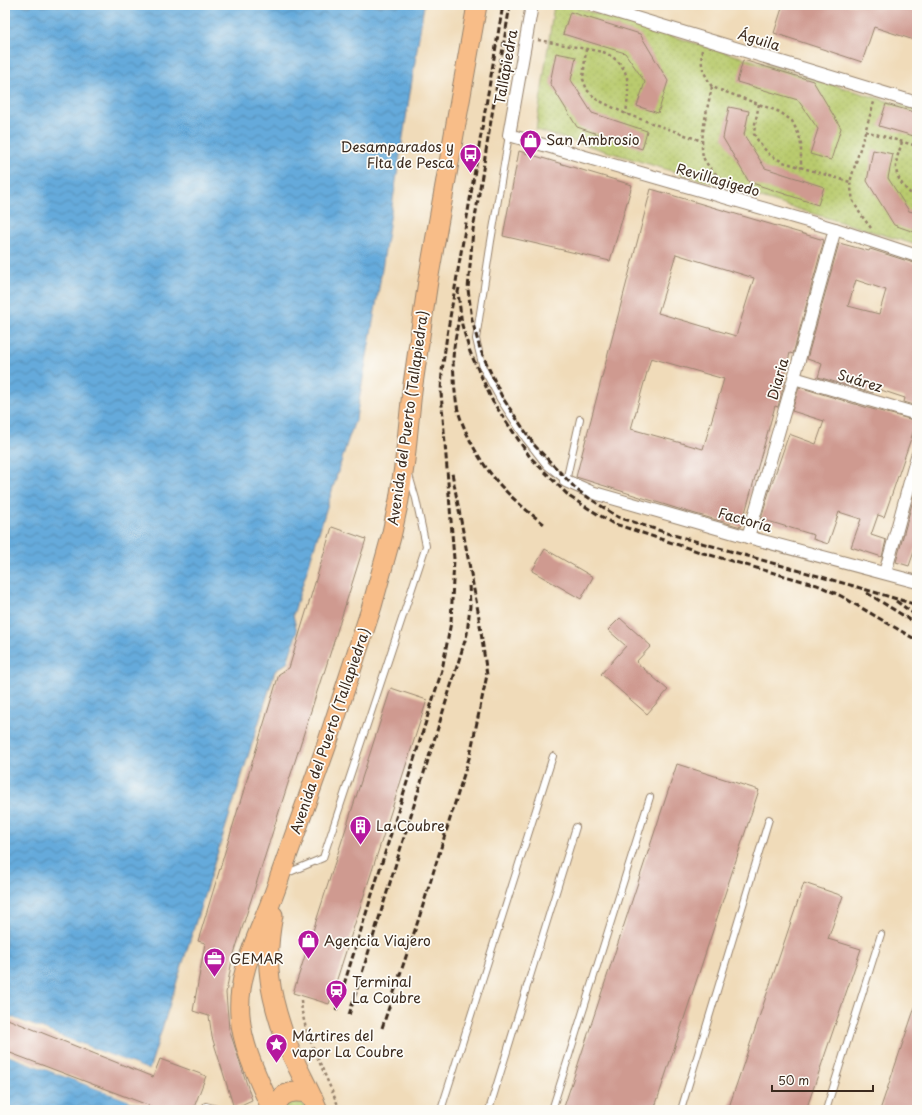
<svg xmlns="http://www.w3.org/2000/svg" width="922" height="1115" font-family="'Playpen Sans',sans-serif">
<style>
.green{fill:url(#green-dots);stroke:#7a7a46}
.water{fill:url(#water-waves);stroke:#506a7c}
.pier{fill:#f0dbb9}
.building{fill:#cf9a90;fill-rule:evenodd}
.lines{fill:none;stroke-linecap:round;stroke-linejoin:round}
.lane-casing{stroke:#96826c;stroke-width:8}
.street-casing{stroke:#96826c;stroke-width:14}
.primary-casing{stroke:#96826c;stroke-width:21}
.path{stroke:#96826c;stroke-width:2.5;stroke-dasharray:3 3;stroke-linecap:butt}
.lane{stroke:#fff;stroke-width:6}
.street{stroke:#fff;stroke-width:12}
.primary{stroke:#f8bd88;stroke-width:19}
.rail{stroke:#3b2a1e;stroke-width:3;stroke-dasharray:6 3;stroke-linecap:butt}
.labels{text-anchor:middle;stroke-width:3.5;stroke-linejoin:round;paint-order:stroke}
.street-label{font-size:14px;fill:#3b2a1e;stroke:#fdfcf7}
.poi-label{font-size:14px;fill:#3b2a1e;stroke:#fdfcf7;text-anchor:start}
</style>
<defs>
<pattern id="green-dots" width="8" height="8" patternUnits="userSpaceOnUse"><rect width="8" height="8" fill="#b9cb6e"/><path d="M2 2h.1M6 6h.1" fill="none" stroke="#a0ae5f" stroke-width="1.8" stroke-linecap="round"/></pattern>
<pattern id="water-waves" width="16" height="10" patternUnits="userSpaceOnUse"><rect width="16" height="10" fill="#65aadb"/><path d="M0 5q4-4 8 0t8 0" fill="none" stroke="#548bb1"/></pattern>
</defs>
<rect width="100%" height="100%" fill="#fdfcf7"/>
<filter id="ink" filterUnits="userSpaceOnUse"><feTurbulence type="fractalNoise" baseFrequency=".025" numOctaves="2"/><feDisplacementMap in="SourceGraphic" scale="8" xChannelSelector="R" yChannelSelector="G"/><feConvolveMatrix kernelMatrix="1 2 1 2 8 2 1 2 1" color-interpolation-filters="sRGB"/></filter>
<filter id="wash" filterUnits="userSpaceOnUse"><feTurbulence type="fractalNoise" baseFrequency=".012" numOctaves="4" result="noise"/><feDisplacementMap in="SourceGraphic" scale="16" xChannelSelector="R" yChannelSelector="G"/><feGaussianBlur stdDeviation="0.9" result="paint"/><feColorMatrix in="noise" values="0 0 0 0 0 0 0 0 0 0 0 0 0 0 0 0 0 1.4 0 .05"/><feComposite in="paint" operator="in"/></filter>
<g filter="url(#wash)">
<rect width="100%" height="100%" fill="#f0dbb9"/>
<g class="green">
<polygon points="554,5 568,5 917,110 917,245 536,130"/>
<polygon points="300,1100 304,1105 306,1110 286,1110 286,1103"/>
</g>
<g class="water">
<polygon points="5,5 424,5 378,294 356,418 348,440 293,615 297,632 287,663 275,671 149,1070 5,1015"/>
<polygon points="5,1054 138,1104 149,1110 5,1110"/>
</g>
<g class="pier">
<polygon points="5,1015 149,1070 148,1072 5,1017"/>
<polygon points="5,1052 138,1102 138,1104 5,1054"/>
</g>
<g id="blocks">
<g class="building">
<polygon points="783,5 917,5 917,31 914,40 874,27 862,62 774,33"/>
<polygon points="570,12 640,34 668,81 658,113 637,106 645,82 625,53 563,34"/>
<polygon points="556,53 576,57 571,80 592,113 647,131 642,149 577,127 550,83"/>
<polygon points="743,60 813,81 841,128 831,160 810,154 818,129 798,100 737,82"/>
<polygon points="886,104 917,113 917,137 879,126"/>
<polygon points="729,107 749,111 744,135 765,168 824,187 818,205 749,182 723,138"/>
<polygon points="873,150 893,154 888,178 909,211 917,213 917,233 894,225 867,181"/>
<polygon points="519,151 632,185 610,261 503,236"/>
<path d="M651,189L824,240L793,354L790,353L783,380L785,381L778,407L775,406L741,527L682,510L576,477ZM676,254L754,278L736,336L658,313ZM651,358L724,379L703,449L631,429Z"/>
<path d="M839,243L869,251L870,249L917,264V406L904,402L905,398L875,388L873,393L818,377L822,364L807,359ZM856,280L886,290L879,314L848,306Z"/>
<polygon points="799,387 868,408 917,421 884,517 878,515 871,535 886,540 882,557 851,547 861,519 839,512 828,544 813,539 814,535 761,519 770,489 789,434 816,444 824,421 792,411"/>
<polygon points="915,493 917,493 917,543 909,566 896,562"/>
<polygon points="332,527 366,539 324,673 323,673 232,960 226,993 229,1029 252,1100 234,1108 212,1037 209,1016 193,1011 205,943 198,941 279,674 289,668"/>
<polygon points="545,549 593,577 581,599 532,571"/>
<polygon points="620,618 651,646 636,662 668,690 647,714 601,674 626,646 608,630"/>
<polygon points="391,688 427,700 329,1004 293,993"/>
<polygon points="677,764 759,790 654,1110 563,1110"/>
<polygon points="804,883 843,896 828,939 861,949 806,1110 728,1110"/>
<polygon points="915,1007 917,1007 917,1110 880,1110"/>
<polygon points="5,1018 153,1077 160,1059 206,1076 193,1110 161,1110 5,1051"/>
</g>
</g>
</g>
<g filter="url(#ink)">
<use href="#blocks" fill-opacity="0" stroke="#96826c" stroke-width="1"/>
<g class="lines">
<defs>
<g id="lane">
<polyline points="509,135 491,241 476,339 483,368 500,399 526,439 547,466 566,481 580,419"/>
<polyline points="285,874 323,858 426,546 416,499 409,475"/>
<polyline points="206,1106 221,1110"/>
<polyline points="441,1110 553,756"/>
<polyline points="489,1110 576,827"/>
<polyline points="552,1110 650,797"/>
<polyline points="681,1110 769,819"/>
<polyline points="826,1110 881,934"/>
</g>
<g id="street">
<polyline points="532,5 509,135 835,229 917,256"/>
<polyline points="593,5 917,103"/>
<polyline points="794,378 917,414"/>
<polyline points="566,481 591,492 748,537 917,582"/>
<polyline points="748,537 794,378 835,229"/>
<polyline points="885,573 917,456"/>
</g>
<g id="primary">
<path d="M273,915C269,936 267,958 270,979C272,1000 279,1021 286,1041C295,1064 308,1087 318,1110"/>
<path d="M272,1110C259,1080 242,1048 240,1015C236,967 267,921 280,876L326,747L372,606L391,537L399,500L405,460L412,391L428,281L477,5"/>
<path d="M275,1110C277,1099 285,1092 296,1092C299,1092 303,1092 306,1093C309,1094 311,1098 314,1100"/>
</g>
</defs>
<use href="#lane" class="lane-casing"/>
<use href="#street" class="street-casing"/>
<use href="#primary" class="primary-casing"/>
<g class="path">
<path d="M538,40L603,52C633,65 629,87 626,114"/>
<polyline points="586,49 583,79 587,90 596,99 626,114 702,141"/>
<path d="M702,50C700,67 704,73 712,87L780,112L792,121L799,135L801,145V168"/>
<path d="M712,87C708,105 699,140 703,156C705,165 720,178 727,185"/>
<polyline points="759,104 755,124 754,134 760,144 770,155 783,162 850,182"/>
<polyline points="865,131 917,146"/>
<path d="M902,142C900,149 897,156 896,164C895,179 906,190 917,199"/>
<polyline points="871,228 861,215 853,201 850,182 874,102"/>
<polyline points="301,1000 302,1012 307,1033 340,1110"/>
</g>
<use href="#lane" class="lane"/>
<use href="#street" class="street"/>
<use href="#primary" class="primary"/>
<g class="rail">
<polyline points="510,5 473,230 468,289 472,320 480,349 502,397 535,446 577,490 618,517 670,534 857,587 917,605"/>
<polyline points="459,288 458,292 462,325 470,352 493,402 530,457 570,497 612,523 703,553 817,585 841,596 913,638 917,641"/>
<path d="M459,316C457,331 453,347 453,362C454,374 454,387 456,399C457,411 462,423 467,434C486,475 509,497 544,524"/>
<polyline points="867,593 909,619 917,625"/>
<polyline points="896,601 917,616"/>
<polyline points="336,1010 442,670 451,622 454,559 441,392 442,371 447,335 503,5"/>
<polyline points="349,1015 467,634 470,606 469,584"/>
<polyline points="382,1028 419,918 470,755 487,675 478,611 452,473"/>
</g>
</g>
</g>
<defs>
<symbol id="shop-pin" viewBox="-11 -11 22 30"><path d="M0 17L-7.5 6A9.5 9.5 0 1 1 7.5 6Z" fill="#b5179e" stroke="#fdfcf7"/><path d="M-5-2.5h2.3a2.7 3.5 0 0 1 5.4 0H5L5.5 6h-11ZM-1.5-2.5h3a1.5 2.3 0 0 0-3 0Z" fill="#fff"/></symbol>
<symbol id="bus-pin" viewBox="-11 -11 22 30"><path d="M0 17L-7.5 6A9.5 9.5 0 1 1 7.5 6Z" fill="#b5179e" stroke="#fdfcf7"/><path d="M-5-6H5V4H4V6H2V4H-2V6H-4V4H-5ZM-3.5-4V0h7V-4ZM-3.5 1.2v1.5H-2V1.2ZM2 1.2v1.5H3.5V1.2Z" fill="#fff"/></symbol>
<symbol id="building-pin" viewBox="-11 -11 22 30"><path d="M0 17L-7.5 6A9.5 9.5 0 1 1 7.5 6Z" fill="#b5179e" stroke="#fdfcf7"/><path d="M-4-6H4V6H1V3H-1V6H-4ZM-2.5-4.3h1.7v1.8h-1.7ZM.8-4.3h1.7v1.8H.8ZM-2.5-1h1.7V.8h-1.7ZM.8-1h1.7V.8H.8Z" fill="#fff"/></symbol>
<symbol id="office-pin" viewBox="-11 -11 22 30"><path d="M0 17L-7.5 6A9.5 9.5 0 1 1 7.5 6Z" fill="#b5179e" stroke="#fdfcf7"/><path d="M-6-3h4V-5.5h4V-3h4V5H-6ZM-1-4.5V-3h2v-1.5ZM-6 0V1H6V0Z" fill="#fff"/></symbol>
<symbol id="station-pin" viewBox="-11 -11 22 30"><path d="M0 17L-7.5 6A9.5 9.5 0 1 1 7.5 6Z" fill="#b5179e" stroke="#fdfcf7"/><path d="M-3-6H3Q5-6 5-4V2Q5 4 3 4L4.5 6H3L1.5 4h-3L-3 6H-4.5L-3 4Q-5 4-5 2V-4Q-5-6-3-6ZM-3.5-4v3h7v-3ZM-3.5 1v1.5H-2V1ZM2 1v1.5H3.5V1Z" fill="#fff"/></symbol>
<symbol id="sight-pin" viewBox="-11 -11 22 30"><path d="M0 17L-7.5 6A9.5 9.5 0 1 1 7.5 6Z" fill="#b5179e" stroke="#fdfcf7"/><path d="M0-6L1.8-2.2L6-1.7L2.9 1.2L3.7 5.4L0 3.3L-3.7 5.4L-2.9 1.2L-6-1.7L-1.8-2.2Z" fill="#fff"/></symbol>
</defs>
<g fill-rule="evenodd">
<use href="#shop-pin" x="518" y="128" width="25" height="34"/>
<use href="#bus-pin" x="458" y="142" width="25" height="34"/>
<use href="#building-pin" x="348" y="814" width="25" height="34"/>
<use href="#shop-pin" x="296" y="928" width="25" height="34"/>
<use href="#office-pin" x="202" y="946" width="25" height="34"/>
<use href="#station-pin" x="324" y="978" width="25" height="34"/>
<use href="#sight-pin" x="264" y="1032" width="25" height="34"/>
</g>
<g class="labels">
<g class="street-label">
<text transform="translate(759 40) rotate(17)" y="5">Águila</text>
<text transform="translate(506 67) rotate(-80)" y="5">Tallapiedra</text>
<text transform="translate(718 180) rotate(16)" y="5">Revillagigedo</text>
<text transform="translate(778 379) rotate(-74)" y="5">Diaria</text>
<text transform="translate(860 381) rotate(17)" y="5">Suárez</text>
<text transform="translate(408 418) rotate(-82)" y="5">Avenida del Puerto (Tallapiedra)</text>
<text transform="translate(745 520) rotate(16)" y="5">Factoría</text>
<text transform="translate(330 731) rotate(-71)" y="5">Avenida del Puerto (Tallapiedra)</text>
</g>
<g class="poi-label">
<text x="546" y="145">San Ambrosio</text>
<text x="454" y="152" text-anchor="end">Desamparados y<tspan x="454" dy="16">Flta de Pesca</tspan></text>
<text x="376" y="831">La Coubre</text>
<text x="324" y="946">Agencia Viajero</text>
<text x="230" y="964">GEMAR</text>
<text x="352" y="987">Terminal<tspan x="352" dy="16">La Coubre</tspan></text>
<text x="292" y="1041">Mártires del<tspan x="292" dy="16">vapor La Coubre</tspan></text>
</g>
</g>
<rect width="922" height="1115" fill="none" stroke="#fdfcf7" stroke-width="20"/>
<path d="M772 1085v6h101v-6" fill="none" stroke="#3b2a1e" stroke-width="2"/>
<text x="778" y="1085" font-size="12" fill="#3b2a1e" stroke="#fdfcf7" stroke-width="3" paint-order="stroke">50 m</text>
</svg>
